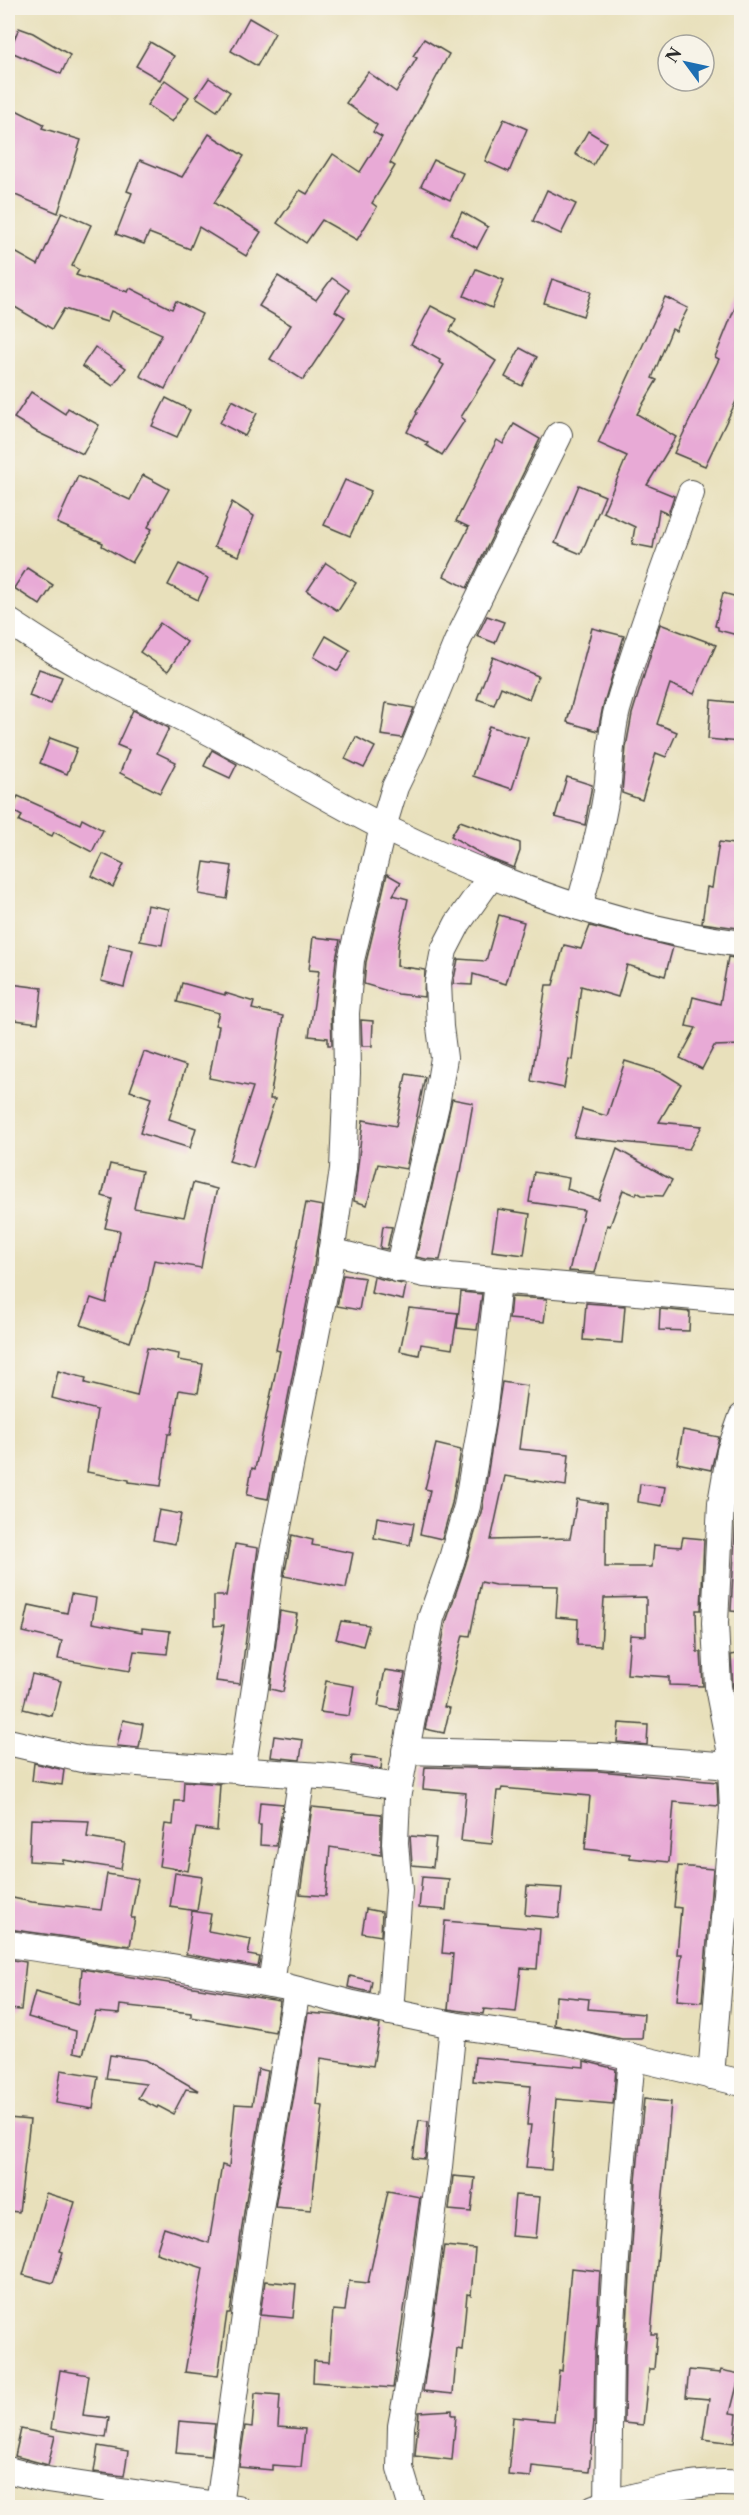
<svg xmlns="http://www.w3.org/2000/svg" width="749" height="2515" font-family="'Libre Caslon Text',serif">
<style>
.building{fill:#e8aad6}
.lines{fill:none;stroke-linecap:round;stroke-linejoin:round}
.minor-casing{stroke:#474641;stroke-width:28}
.minor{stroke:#fff;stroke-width:26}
</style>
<rect width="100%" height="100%" fill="#f7f3e8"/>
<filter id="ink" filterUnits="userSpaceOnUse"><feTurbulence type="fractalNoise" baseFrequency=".0167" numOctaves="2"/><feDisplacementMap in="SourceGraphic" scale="12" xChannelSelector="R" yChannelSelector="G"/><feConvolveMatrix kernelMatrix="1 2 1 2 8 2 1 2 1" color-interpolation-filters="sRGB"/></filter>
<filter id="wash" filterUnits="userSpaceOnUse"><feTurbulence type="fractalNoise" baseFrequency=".008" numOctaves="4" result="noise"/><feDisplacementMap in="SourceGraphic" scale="24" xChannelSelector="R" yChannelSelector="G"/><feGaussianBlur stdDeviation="1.35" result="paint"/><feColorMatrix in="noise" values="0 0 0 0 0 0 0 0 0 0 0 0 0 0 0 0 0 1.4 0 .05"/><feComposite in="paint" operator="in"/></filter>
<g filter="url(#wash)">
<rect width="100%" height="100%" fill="#e8e0bb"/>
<g id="blocks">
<g class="building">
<polygon points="249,18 275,33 257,66 231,51"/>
<polygon points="19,28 33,33 70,55 61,74 9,51"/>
<polygon points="424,39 449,54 390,163 395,166 372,203 377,207 357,240 322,220 306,243 277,223 300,190 307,194 333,154 360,172 382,137 373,132 377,125 346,103 368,72 396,92 417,58 413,56"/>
<polygon points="150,42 174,56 160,80 136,66"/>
<polygon points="209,78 230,92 217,111 196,97"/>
<polygon points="165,80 189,97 172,122 147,105"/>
<polygon points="16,110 44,124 42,128 81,140 58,213 8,192 8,127"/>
<polygon points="504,119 527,129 509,172 485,161"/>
<polygon points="588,131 606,142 593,165 575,154"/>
<polygon points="209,134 244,156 214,203 261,232 246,256 199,227 190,249 149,233 144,244 116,234 132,193 127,191 140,160 182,177"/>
<polygon points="434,160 463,173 450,200 421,186"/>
<polygon points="547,190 576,204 561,234 533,221"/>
<polygon points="62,212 91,225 72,266 79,270 76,275 128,292 130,288 172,309 176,301 202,314 165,389 140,376 162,334 111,311 107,322 64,309 52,329 8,303 8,248 38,265"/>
<polygon points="462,212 488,227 477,248 451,234"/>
<polygon points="476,269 504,280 492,308 464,296"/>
<polygon points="278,276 316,300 332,278 349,290 335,311 345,317 303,380 270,359 291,325 259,306"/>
<polygon points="552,279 591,292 583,316 544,303"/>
<polygon points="741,293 741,391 705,466 674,453 719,359 715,357"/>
<polygon points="665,297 688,308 676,331 672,329 652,378 657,380 637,414 676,437 647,485 674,496 668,514 659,510 653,548 632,544 635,527 603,512 627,456 598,443"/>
<polygon points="431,306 456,319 450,331 496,361 461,417 465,420 442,455 426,445 428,443 407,432 417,413 416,412 444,365 439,362 440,360 411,344"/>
<polygon points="95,347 126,368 113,386 82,366"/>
<polygon points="520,348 537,357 522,386 505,377"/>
<polygon points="31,392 65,414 68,408 99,425 83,454 37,432 14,418"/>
<polygon points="166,398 190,410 177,437 152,426"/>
<polygon points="232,400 257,413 245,436 220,423"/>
<polygon points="514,424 540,439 467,588 444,576 469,527 456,521 497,440 503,444"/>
<polygon points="143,475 169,489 148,527 152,529 132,563 102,546 103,543 57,523 78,476 130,500"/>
<polygon points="345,480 371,491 350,536 324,525"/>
<polygon points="579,485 605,496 581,554 555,543"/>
<polygon points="232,502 254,516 239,556 214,547"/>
<polygon points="326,563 356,583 338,611 307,591"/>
<polygon points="179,564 208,578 198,600 168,585"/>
<polygon points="27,568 53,585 40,605 14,588"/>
<polygon points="723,593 741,598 741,636 718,630 718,627 715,626"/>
<polygon points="487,616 504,622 495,643 477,636"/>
<polygon points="160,623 187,642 168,671 140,652"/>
<polygon points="660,624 716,645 694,694 670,684 657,724 677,732 666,757 656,753 642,800 622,793 626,747 632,714"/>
<polygon points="592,628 624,636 603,706 598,731 567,722"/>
<polygon points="326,636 350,650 338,671 314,657"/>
<polygon points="493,657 538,676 529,699 501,687 494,705 477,699"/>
<polygon points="39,669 62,677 51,704 29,696"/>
<polygon points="711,700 741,703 739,742 708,739"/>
<polygon points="386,703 414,708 402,738 381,735"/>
<polygon points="133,710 169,728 157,753 176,762 160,793 120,773 129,750 117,745"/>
<polygon points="489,726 528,738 512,789 473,776"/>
<polygon points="356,737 375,747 364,768 345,759"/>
<polygon points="50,738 77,748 67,774 40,763"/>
<polygon points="212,750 237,764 230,778 204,766"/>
<polygon points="567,777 592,785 585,825 555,817"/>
<polygon points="18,796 80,824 82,819 103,830 92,852 54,832 52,836 19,821 22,816 11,810"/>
<polygon points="460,821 520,843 520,851 514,868 488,858 451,836"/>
<polygon points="719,842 741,845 741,904 738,928 702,923 707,887 712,888"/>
<polygon points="103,854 124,864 113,887 92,876"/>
<polygon points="204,862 232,866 227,899 199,894"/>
<polygon points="387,874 401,882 393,895 408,899 398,945 397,966 425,970 424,997 398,994 364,984 366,962"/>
<polygon points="147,905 169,909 162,945 140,941"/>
<polygon points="499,915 524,922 506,984 473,974 472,985 453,984 458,959 486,961"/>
<polygon points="590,926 673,947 665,976 627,965 618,997 581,986 572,1060 569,1059 564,1088 531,1081 546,985 553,985 564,945 581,949"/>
<polygon points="313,937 340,940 336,959 331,1012 332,1045 328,1045 328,1038 309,1036 319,971 309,970"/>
<polygon points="109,945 133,950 124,987 101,981"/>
<polygon points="728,957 741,959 741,1045 714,1046 702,1069 680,1058 696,1028 686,1026 693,997 720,1004"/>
<polygon points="182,983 225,995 225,993 254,1002 252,1009 283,1016 270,1099 275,1099 253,1168 229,1161 253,1087 209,1078 219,1026 215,1025 219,1013 177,1002"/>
<polygon points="10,984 42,988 38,1023 8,1019"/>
<polygon points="361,1020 373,1021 372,1046 362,1046"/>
<polygon points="144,1052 186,1066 169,1119 196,1128 190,1148 140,1133 151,1098 130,1091"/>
<polygon points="625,1061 663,1073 681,1084 659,1122 702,1126 689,1149 574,1137 582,1109 607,1116"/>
<polygon points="406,1074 425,1077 406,1169 378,1164 367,1205 354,1201 363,1120 396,1126"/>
<polygon points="452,1099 473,1103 461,1172 459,1172 440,1260 426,1259 416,1257"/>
<polygon points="617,1149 672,1180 663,1196 642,1195 637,1192 636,1195 623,1190 610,1226 607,1225 595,1273 569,1271 584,1210 529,1202 534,1172 569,1178 567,1189 599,1200"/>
<polygon points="110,1164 142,1171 134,1208 184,1217 193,1183 217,1189 209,1222 201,1268 154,1260 147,1294 130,1342 81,1325 91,1298 106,1303 120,1231 105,1228 112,1199 102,1196"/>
<polygon points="306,1203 323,1206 314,1266 268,1499 247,1495 252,1468 255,1469 280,1351 276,1350"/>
<polygon points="498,1209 530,1214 524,1255 492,1251"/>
<polygon points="383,1226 392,1227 387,1249 380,1248"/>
<polygon points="343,1275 365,1278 359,1310 337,1306"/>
<polygon points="374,1277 406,1285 403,1300 371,1293"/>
<polygon points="461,1292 482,1294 477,1330 457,1328"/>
<polygon points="511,1297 547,1299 544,1322 509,1319"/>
<polygon points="586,1303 625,1306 622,1343 583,1340"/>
<polygon points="409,1308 458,1313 452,1349 421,1344 419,1355 400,1351"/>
<polygon points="660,1309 690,1312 689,1331 659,1330"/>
<polygon points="147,1348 179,1354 178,1360 203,1364 198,1393 179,1390 171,1434 168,1434 161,1486 129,1482 129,1480 87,1472 97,1410 52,1398 58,1371 86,1378 85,1383 137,1396"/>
<polygon points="502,1382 527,1386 519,1449 569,1454 566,1486 505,1476 491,1540 570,1538 577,1499 606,1504 605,1567 652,1567 654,1545 681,1547 683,1537 704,1539 701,1610 696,1610 697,1652 701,1652 703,1686 669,1685 669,1677 627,1674 630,1635 646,1636 646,1597 604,1598 601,1646 577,1645 578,1619 556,1617 558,1586 495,1585 481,1582 470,1636 463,1635 444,1707 450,1708 444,1733 425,1729 446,1622 465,1566 482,1509"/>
<polygon points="683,1430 719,1437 711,1470 677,1463"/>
<polygon points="436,1444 461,1450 452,1503 442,1539 420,1534 430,1490 425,1489"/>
<polygon points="640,1484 665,1487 662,1506 638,1502"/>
<polygon points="737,1497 741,1497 741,1612 731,1611"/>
<polygon points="159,1510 181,1514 175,1544 153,1540"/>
<polygon points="377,1517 414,1523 410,1545 374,1538"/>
<polygon points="292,1535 313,1540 312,1545 353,1553 346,1588 284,1576"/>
<polygon points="235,1544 258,1548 240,1684 216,1681 224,1625 214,1626 214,1596 226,1596"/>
<polygon points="71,1594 96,1598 92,1623 142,1632 142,1628 170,1631 167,1654 134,1651 130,1671 58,1659 62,1641 23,1632 29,1605 67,1613"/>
<polygon points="280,1611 297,1614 283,1692 270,1689"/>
<polygon points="341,1621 369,1625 363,1646 336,1639"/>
<polygon points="741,1653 741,1688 733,1688 731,1655"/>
<polygon points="385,1670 405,1673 398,1710 378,1706"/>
<polygon points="32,1674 61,1681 52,1716 23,1709"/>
<polygon points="326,1681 354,1686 349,1716 320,1712"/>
<polygon points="123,1720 143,1724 139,1748 117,1746"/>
<polygon points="619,1723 648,1725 647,1745 617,1742"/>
<polygon points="274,1736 303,1740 300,1760 271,1757"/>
<polygon points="352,1755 382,1759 381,1769 351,1764"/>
<polygon points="34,1763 64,1770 62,1785 32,1781"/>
<polygon points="425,1767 599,1771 717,1782 718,1806 674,1802 669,1862 630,1858 630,1854 585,1849 590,1796 502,1788 501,1791 497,1791 492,1844 461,1841 466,1793 423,1789"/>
<polygon points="184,1781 220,1784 217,1831 196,1828 188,1871 159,1866 165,1824 173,1825 175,1801 183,1801"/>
<polygon points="260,1802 283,1804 276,1846 260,1845 261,1825 258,1825"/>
<polygon points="312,1807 381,1814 381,1855 330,1847 326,1896 300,1894"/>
<polygon points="31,1819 89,1821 87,1837 125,1843 121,1869 63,1860 63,1863 29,1861"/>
<polygon points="410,1836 436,1838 433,1867 412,1865"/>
<polygon points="678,1866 713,1869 702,2002 677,2000 682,1954 677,1954 681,1908 674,1907"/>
<polygon points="175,1873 202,1877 197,1911 170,1907"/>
<polygon points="107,1874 138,1879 131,1918 135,1918 130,1946 8,1929 8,1897 32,1902 101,1910"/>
<polygon points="422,1877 449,1879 446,1910 419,1908"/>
<polygon points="527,1886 562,1888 559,1918 525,1915"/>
<polygon points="366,1909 382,1912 381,1936 362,1933"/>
<polygon points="192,1911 211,1914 208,1931 251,1939 248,1955 260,1957 258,1967 186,1954"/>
<polygon points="445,1921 540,1929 537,1969 521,1968 516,2012 484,2009 483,2014 448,2009 453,1954 442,1953"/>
<polygon points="8,1959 26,1962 21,2010 8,2009"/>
<polygon points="82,1969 280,2001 275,2032 191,2017 191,2013 120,2005 119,2014 96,2012 83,2054 74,2052 76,2031 28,2017 35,1992 79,2004"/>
<polygon points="350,1976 372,1981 370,1992 348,1987"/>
<polygon points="556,1996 589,1999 588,2009 644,2014 642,2039 622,2039 554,2025"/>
<polygon points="308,2013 335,2015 380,2025 373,2066 321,2058 317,2105 323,2106 311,2210 275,2207"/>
<polygon points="110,2055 146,2060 199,2091 186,2089 173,2114 158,2106 157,2108 138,2098 146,2084 106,2079"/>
<polygon points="475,2057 584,2067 584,2061 616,2069 613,2104 556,2099 551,2170 526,2168 531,2125 527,2125 531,2086 473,2081"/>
<polygon points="258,2069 268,2071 244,2212 230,2313 227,2313 218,2376 185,2372 203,2268 156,2253 164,2228 209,2243 222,2165 229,2167 235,2104 252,2105"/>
<polygon points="61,2070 98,2076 93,2109 56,2103"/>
<polygon points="644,2099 671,2102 651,2334 657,2334 654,2369 649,2369 643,2425 624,2423 625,2356 636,2181"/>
<polygon points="8,2118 30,2120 19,2212 8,2211"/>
<polygon points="419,2120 428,2121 425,2159 413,2158"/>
<polygon points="453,2176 475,2178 471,2212 449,2210"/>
<polygon points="388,2191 420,2197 393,2388 313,2382 314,2361 329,2362 333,2310 345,2311 349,2281 368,2283"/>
<polygon points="46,2193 75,2202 60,2251 63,2252 53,2283 23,2275"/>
<polygon points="515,2195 540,2197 536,2238 511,2236"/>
<polygon points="444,2246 475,2249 471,2295 467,2294 462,2350 457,2349 453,2394 423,2391"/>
<polygon points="571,2268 600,2271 595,2354 594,2421 589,2472 532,2466 531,2477 508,2475 513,2417 554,2421 559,2370 562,2371"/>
<polygon points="265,2281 296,2284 293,2318 260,2315"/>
<polygon points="60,2370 89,2375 83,2415 109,2418 106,2438 51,2429"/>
<polygon points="689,2370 720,2373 721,2370 740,2374 730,2413 737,2414 734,2443 703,2439 709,2399 686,2397"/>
<polygon points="255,2393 280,2395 278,2427 305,2429 301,2467 272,2465 272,2470 239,2467 245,2426 252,2427"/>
<polygon points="452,2410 452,2415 456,2415 452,2460 415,2456 419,2412"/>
<polygon points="179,2421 215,2424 211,2456 176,2453"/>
<polygon points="21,2429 55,2436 48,2465 15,2456"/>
<polygon points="98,2446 128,2451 124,2476 94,2472"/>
</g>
</g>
</g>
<g filter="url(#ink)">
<use href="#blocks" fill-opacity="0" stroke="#474641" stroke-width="1.5"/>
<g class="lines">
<defs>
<g id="minor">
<path d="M8,621C30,635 53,651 77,664C127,692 180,715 230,743C282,770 332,802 385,828C497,883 617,928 742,944"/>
<path d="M579,907C590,866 603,824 608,782C610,757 611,734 617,710C638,636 666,565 691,493"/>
<polyline points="331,1251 424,1274 742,1301"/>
<polyline points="398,1269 436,1105 444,1058 440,1027 438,982 444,950 458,923 492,875"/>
<polyline points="8,1742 82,1759 334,1777 399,1787"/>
<polyline points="405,1751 600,1756 731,1766"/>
<polyline points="242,1771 259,1662 271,1562 329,1269 343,1169 347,1073 346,1013 351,960 383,827 395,787 413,750 457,642 559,435"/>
<polyline points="8,1944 166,1966 287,1987 353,2004 453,2025 569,2042 742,2083"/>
<polyline points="271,1984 302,1775"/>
<polyline points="390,2012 399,1890 395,1843 397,1798 431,1618 451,1562 467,1506 484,1407 498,1282"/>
<polyline points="711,2076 733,1809 730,1749 718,1687 715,1623 721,1503 730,1451 742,1417"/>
<polyline points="8,2470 47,2480 237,2508"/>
<polyline points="608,2504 610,2355 621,2180 632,2057"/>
<polyline points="219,2505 259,2214 297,1990"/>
<polyline points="412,2508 400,2468 401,2426 414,2355 439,2167 453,2025"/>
<path d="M594,2508C641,2494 692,2479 742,2484"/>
</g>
</defs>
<use href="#minor" class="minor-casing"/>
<use href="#minor" class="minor"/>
</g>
</g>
<rect width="749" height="2515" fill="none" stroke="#f7f3e8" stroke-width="30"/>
<g transform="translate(686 63) rotate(303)"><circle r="28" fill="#f7f3e8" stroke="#a5a39c" stroke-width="1.5"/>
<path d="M0-4.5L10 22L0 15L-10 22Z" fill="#1f6fb2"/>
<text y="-9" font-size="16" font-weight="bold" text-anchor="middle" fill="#2b2b2b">N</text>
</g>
</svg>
